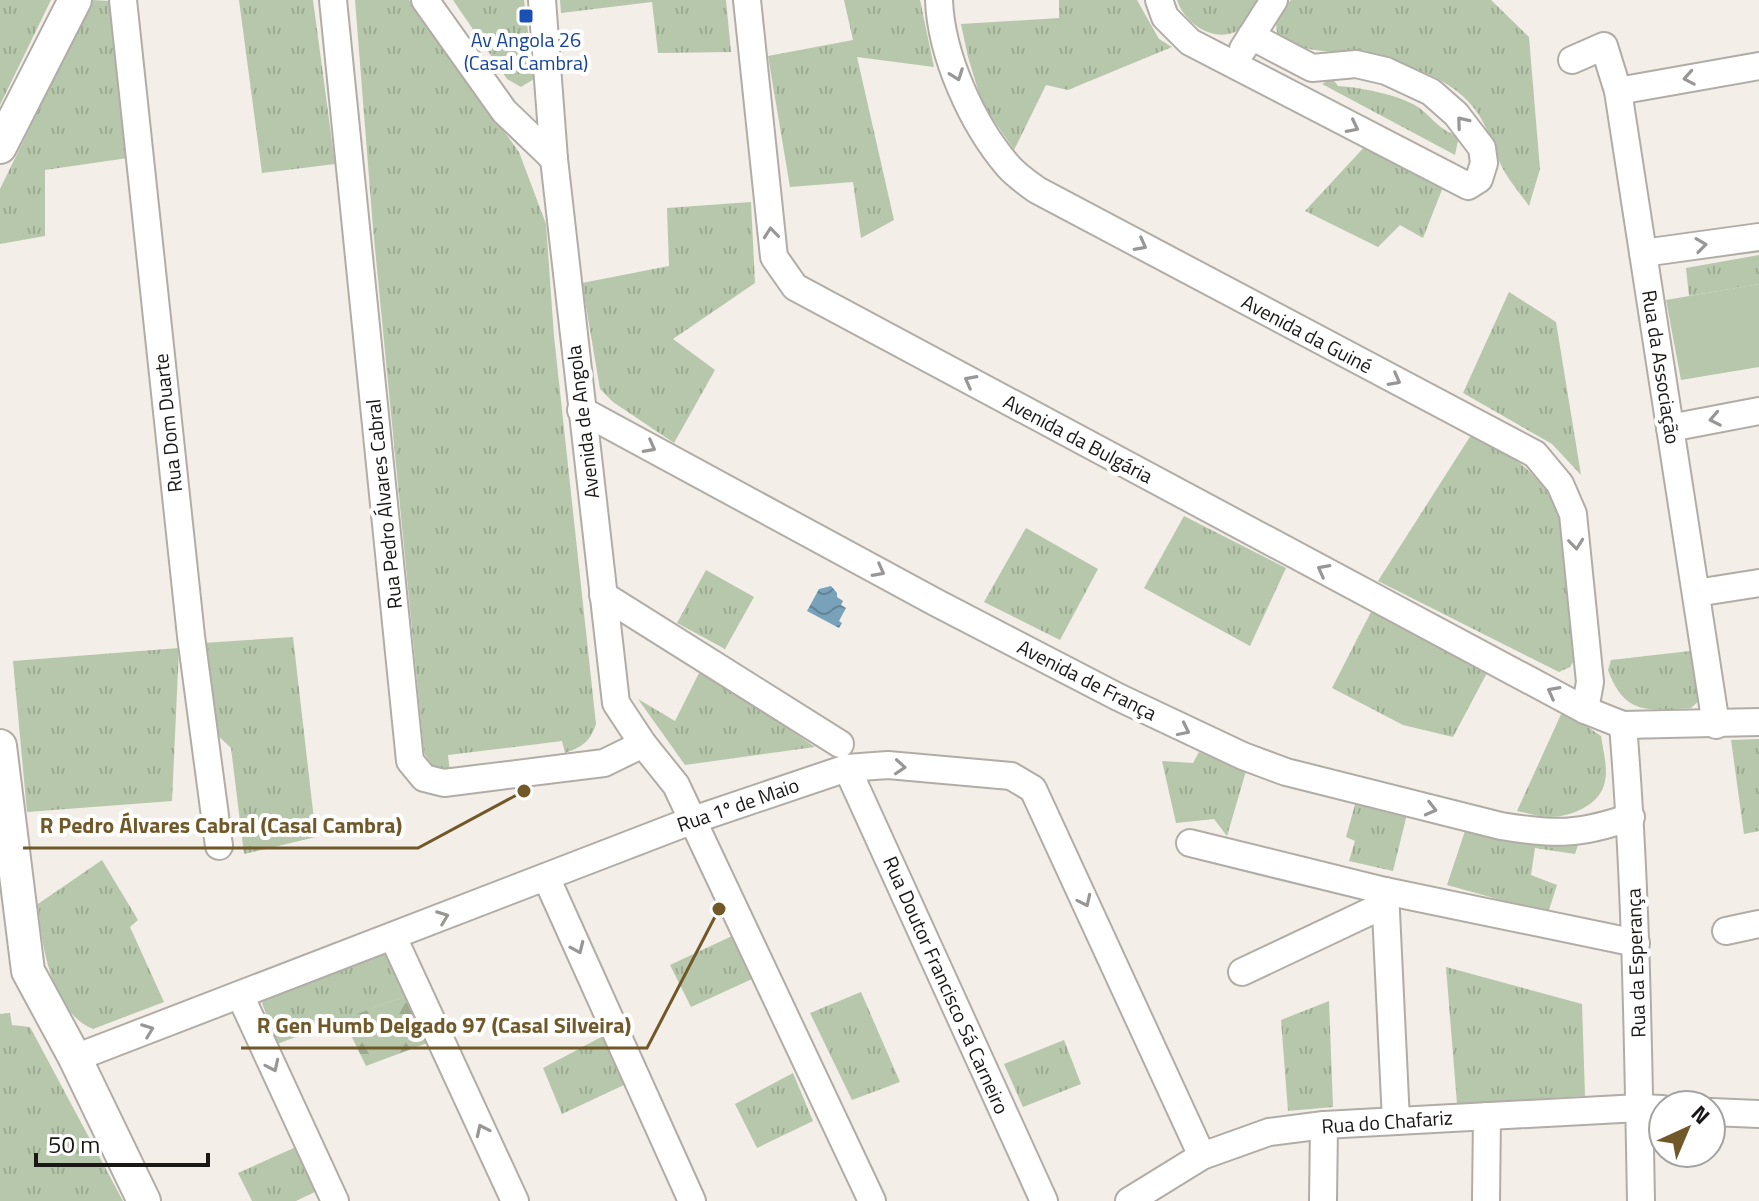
<svg xmlns="http://www.w3.org/2000/svg" width="1759" height="1201" font-family="'Titillium Web',sans-serif">
<style>
.grass{fill:url(#grass-tufts)}
.forest{fill:url(#forest-firs)}
.pitch{fill:#b6c7ab}
.water{fill:url(#water-waves)}
.lines{fill:none;stroke-linecap:round;stroke-linejoin:round}
.minor-casing{stroke:#b1ada6;stroke-width:30}
.tertiary-casing{stroke:#b1ada6;stroke-width:36}
.minor{stroke:#fff;stroke-width:26}
.tertiary{stroke:#fff;stroke-width:32}
.oneway{stroke:#989796}
.transit-dot{fill:#1a4fb4;stroke:#fff;stroke-width:3}
.labels{text-anchor:middle;stroke-width:8;stroke-linejoin:round;paint-order:stroke}
.transit-label{font-size:20px;fill:#164399;stroke:#fff}
.street-label{font-size:20px;fill:#1a1816;stroke:#fff}
.leader{fill:none;stroke:#705829;stroke-width:3}
.callout-dot{fill:#705829;stroke:#fff;stroke-width:3}
.callout-label{font-size:22px;text-anchor:middle;font-weight:bold;fill:#705829;stroke:#fff;stroke-width:8;stroke-linejoin:round;paint-order:stroke}
</style>
<defs>
<pattern id="grass-tufts" width="24" height="20" patternUnits="userSpaceOnUse" patternTransform="scale(2)"><rect width="24" height="20" fill="#b6c7ab"/><path d="M3 7l-1-3M5 7V3M7 7l1-3M15 17l-1-3M17 17v-4M19 17l1-3" fill="none" stroke="#9caa92"/></pattern>
<pattern id="forest-firs" width="22" height="20" patternUnits="userSpaceOnUse" patternTransform="scale(2)"><rect width="22" height="20" fill="#b6c7ab"/><path d="M5 1l3.5 6h-7zM16 11l3.5 6h-7z" fill="#9caa92"/></pattern>
<pattern id="water-waves" width="16" height="10" patternUnits="userSpaceOnUse" patternTransform="scale(2)"><rect width="16" height="10" fill="#77a2b9"/><path d="M0 5q4-4 8 0t8 0" fill="none" stroke="#618395"/></pattern>
</defs>
<rect width="100%" height="100%" fill="#f3eee7"/>
<g class="grass">
<polygon points="0,0 51,0 0,105"/>
<polygon points="92,0 110,1 128,158 45,170 45,236 0,244 0,189"/>
<polygon points="239,0 313,0 335,164 262,173"/>
<path d="M355,0H409L519,152L546,224L554,336L596,724C590,742 582,747 565,753L562,741L448,755L450,773L433,767L424,753L373,228Z"/>
<polygon points="453,0 524,0 534,79 521,87 507,79"/>
<polygon points="560,0 726,0 731,52 658,53 652,2 561,13"/>
<polygon points="844,0 920,0 934,67 857,57 894,220 861,238 853,182 790,187 768,56 853,40"/>
<polygon points="1059,0 1137,0 1159,39 1172,47 1068,90 1046,85 1014,150 982,103 968,57 961,24 1059,18"/>
<path d="M1177,0H1258C1252,10 1246,27 1235,32C1211,42 1184,22 1177,0Z"/>
<path d="M1291,0H1491L1529,37L1540,169L1529,206C1520,193 1508,180 1501,165C1493,149 1489,131 1479,115C1455,78 1409,65 1368,56C1338,50 1308,54 1279,39C1273,21 1277,13 1291,0Z"/>
<path d="M1332,78L1338,86C1359,87 1400,95 1418,107C1433,118 1441,132 1459,136L1455,155L1322,84Z"/>
<polygon points="1368,143 1443,187 1423,238 1400,225 1378,247 1305,211"/>
<polygon points="751,202 755,283 673,339 715,370 674,443 613,402 600,389 582,283 669,266 667,208"/>
<polygon points="1759,255 1759,284 1689,296 1686,268"/>
<polygon points="1509,292 1556,322 1581,475 1552,444 1463,393"/>
<path d="M1473,432C1509,454 1544,474 1559,516L1576,657L1570,667L1559,672L1378,581Z"/>
<polygon points="1184,516 1286,568 1250,646 1144,588"/>
<polygon points="1026,528 1098,569 1060,640 984,602"/>
<polygon points="706,570 754,597 725,649 677,623"/>
<polygon points="1372,610 1488,671 1453,737 1403,725 1332,688"/>
<polygon points="293,637 316,837 244,854 231,748 214,732 203,643"/>
<polygon points="179,648 172,801 27,812 13,661"/>
<path d="M1690,651L1701,699L1691,708C1650,710 1625,717 1608,670L1611,660Z"/>
<polygon points="701,669 815,747 685,765 638,699 675,721"/>
<path d="M1563,710L1601,736C1603,750 1608,768 1605,781C1601,805 1571,817 1549,817C1539,817 1528,813 1517,811Z"/>
<polygon points="1759,739 1759,831 1744,834 1731,740"/>
<polygon points="1199,752 1246,771 1227,836 1214,819 1176,823 1162,761 1193,763"/>
<polygon points="1358,794 1408,810 1393,871 1349,861 1355,841 1346,837"/>
<polygon points="1467,825 1578,845 1575,854 1535,848 1531,875 1557,885 1548,913 1447,885"/>
<path d="M102,860L138,920L130,927L164,1002L93,1029C52,1013 41,944 38,904Z"/>
<polygon points="732,936 752,979 691,1007 670,965"/>
<polygon points="388,951 409,995 277,1044 262,1003 268,995"/>
<polygon points="1446,967 1582,1004 1585,1096 1457,1104"/>
<polygon points="861,992 900,1082 852,1100 810,1013"/>
<polygon points="1329,1001 1333,1107 1288,1111 1281,1020"/>
<polygon points="10,1013 12,1025 30,1027 123,1201 0,1201 0,1014"/>
<polygon points="605,1035 626,1084 562,1114 543,1068"/>
<polygon points="1064,1040 1081,1084 1023,1107 1004,1064"/>
<polygon points="793,1073 813,1121 757,1148 735,1104"/>
<polygon points="296,1147 317,1191 296,1201 252,1201 238,1173"/>
</g>
<polygon class="forest" points="409,995 430,1042 366,1066 343,1019"/>
<polygon class="pitch" points="1759,284 1759,367 1681,380 1666,300"/>
<polygon class="water" points="831,586 837,593 837,597 843,601 841,605 846,608 839,621 842,623 839,628 807,611 819,589"/>
<g class="lines">
<defs>
<g id="minor">
<polyline points="123,0 191,636 219,846"/>
<polyline points="333,0 410,761 424,778 444,783 604,763 643,744"/>
<polyline points="425,0 504,111 554,159"/>
<polyline points="542,0 554,159 616,703 643,744 676,785 872,1201"/>
<polyline points="747,0 774,257 795,287 1585,710 1623,725 1759,722"/>
<path d="M939,0C941,55 972,124 1008,166C1016,175 1027,183 1037,190L1535,454L1560,484L1573,514L1590,682L1585,710"/>
<polyline points="1159,0 1165,17 1190,42 1468,186 1479,179 1484,163 1482,148 1456,114 1431,92 1386,71 1356,64 1312,68 1251,36"/>
<polyline points="1243,49 1274,0"/>
<polyline points="1572,60 1604,46 1618,91 1716,725"/>
<polyline points="1618,91 1759,66"/>
<polyline points="1643,253 1759,237"/>
<path d="M581,410L935,602L1118,697L1243,756L1286,772L1501,826C1554,835 1580,835 1631,817"/>
<polyline points="1670,428 1759,411"/>
<polyline points="1696,593 1759,583"/>
<polyline points="603,595 840,744"/>
<path d="M1623,725C1636,884 1638,1042 1641,1201"/>
<polyline points="847,768 1044,1201"/>
<polyline points="1190,843 1385,891 1636,943"/>
<polyline points="546,877 692,1201"/>
<polyline points="1385,891 1396,1121"/>
<polyline points="1726,931 1759,924"/>
<polyline points="393,937 515,1201"/>
<polyline points="1242,972 1386,904"/>
<polyline points="240,995 335,1201"/>
<polyline points="75,1058 693,820 847,768 888,765 1011,776 1033,789 1202,1156"/>
<polyline points="1711,1112 1759,1114"/>
<polyline points="1129,1201 1202,1156 1269,1132 1324,1125 1639,1108 1663,1109"/>
<polyline points="1323,1201 1324,1125"/>
<polyline points="1486,1201 1487,1116"/>
</g>
<g id="tertiary">
<polyline points="0,147 75,0"/>
<polyline points="0,746 28,971 75,1058 144,1201"/>
</g>
</defs>
<use href="#minor" class="minor-casing"/>
<use href="#tertiary" class="tertiary-casing"/>
<use href="#minor" class="minor"/>
<use href="#tertiary" class="tertiary"/>
</g>
<defs><path id="oneway-chevron" d="M-2-3.5L2.5 0L-2 3.5" fill="none" stroke-width="1.6" stroke-linecap="round" stroke-linejoin="round" transform="scale(2)"/></defs>
<g class="oneway">
<use href="#oneway-chevron" transform="translate(957 75) rotate(70)"/>
<use href="#oneway-chevron" transform="translate(1689 78) rotate(170)"/>
<use href="#oneway-chevron" transform="translate(1462 122) rotate(-130)"/>
<use href="#oneway-chevron" transform="translate(1353 127) rotate(27)"/>
<use href="#oneway-chevron" transform="translate(771 233) rotate(-96)"/>
<use href="#oneway-chevron" transform="translate(1141 245) rotate(28)"/>
<use href="#oneway-chevron" transform="translate(1701 245) rotate(-8)"/>
<use href="#oneway-chevron" transform="translate(1395 380) rotate(28)"/>
<use href="#oneway-chevron" transform="translate(970 381) rotate(-152)"/>
<use href="#oneway-chevron" transform="translate(1715 419) rotate(169)"/>
<use href="#oneway-chevron" transform="translate(650 447) rotate(28)"/>
<use href="#oneway-chevron" transform="translate(1576 544) rotate(84)"/>
<use href="#oneway-chevron" transform="translate(1323 570) rotate(-152)"/>
<use href="#oneway-chevron" transform="translate(879 571) rotate(28)"/>
<use href="#oneway-chevron" transform="translate(1553 692) rotate(-152)"/>
<use href="#oneway-chevron" transform="translate(1184 730) rotate(26)"/>
<use href="#oneway-chevron" transform="translate(900 767) rotate(4)"/>
<use href="#oneway-chevron" transform="translate(1431 809) rotate(14)"/>
<use href="#oneway-chevron" transform="translate(1085 901) rotate(65)"/>
<use href="#oneway-chevron" transform="translate(443 917) rotate(-21)"/>
<use href="#oneway-chevron" transform="translate(578 948) rotate(66)"/>
<use href="#oneway-chevron" transform="translate(148 1030) rotate(-21)"/>
<use href="#oneway-chevron" transform="translate(273 1066) rotate(65)"/>
<use href="#oneway-chevron" transform="translate(482 1130) rotate(-115)"/>
</g>
<rect class="transit-dot" x="518" y="8" width="16" height="16" rx="4"/>
<g class="labels">
<g class="transit-label">
<text x="526" y="47">Av Angola 26<tspan x="526" dy="23">(Casal Cambra)</tspan></text>
</g>
<g class="street-label">
<text transform="translate(1307 334) rotate(28)" y="7">Avenida da Guiné</text>
<text transform="translate(1661 367) rotate(81)" y="7">Rua da Associação</text>
<text transform="translate(583 422) rotate(-97)" y="7">Avenida de Angola</text>
<text transform="translate(168 423) rotate(-96)" y="7">Rua Dom Duarte</text>
<text transform="translate(1078 439) rotate(28)" y="7">Avenida da Bulgária</text>
<text transform="translate(384 504) rotate(-96)" y="7">Rua Pedro Álvares Cabral</text>
<text transform="translate(1087 680) rotate(27)" y="7">Avenida de França</text>
<text transform="translate(738 805) rotate(-19)" y="7">Rua 1º de Maio</text>
<text transform="translate(1636 963) rotate(-92)" y="7">Rua da Esperança</text>
<text transform="translate(946 985) rotate(66)" y="7">Rua Doutor Francisco Sá Carneiro</text>
<text transform="translate(1387 1122) rotate(-4)" y="7">Rua do Chafariz</text>
</g>
</g>
<path class="leader" d="M524 791L418 848H23M719 909L647 1048H241"/>
<g class="callout-dot">
<circle cx="524" cy="791" r="8"/>
<circle cx="719" cy="909" r="8"/>
</g>
<g class="callout-label">
<text x="221" y="833">R Pedro Álvares Cabral (Casal Cambra)</text>
<text x="444" y="1033">R Gen Humb Delgado 97 (Casal Silveira)</text>
</g>
<g transform="translate(1687 1129) rotate(44)"><circle r="38" fill="#ffffff" stroke="#a3a3a2" stroke-width="2"/>
<path d="M0-6L14 30L0 20L-14 30Z" fill="#705829"/>
<text y="-12" font-size="22" font-weight="bold" text-anchor="middle" fill="#1a1816">N</text>
</g>
<path d="M36 1153v12h172v-12" fill="none" stroke="#1a1816" stroke-width="4"/>
<text x="48" y="1153" font-size="24" fill="#1a1816" stroke="#ffffff" stroke-width="6" paint-order="stroke">50 m</text>
</svg>
